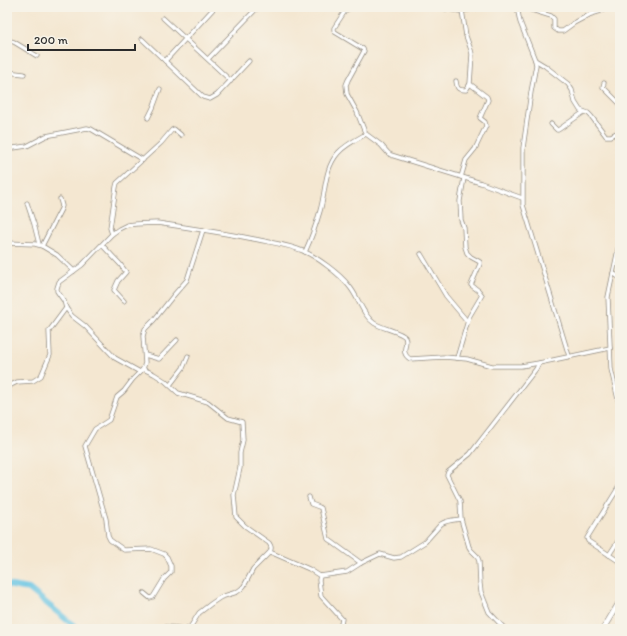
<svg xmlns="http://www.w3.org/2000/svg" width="627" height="636" font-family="Itim,sans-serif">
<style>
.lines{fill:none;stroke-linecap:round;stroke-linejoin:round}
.river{stroke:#65c4e4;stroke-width:6}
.minor-casing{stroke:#90897e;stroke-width:5}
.tertiary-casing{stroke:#90897e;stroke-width:6}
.minor{stroke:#fff;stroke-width:3.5}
.tertiary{stroke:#fff;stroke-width:4.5}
</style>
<rect width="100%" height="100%" fill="#f7f3e8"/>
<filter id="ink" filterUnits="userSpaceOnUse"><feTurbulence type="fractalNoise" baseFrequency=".025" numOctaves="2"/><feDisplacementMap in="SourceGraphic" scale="8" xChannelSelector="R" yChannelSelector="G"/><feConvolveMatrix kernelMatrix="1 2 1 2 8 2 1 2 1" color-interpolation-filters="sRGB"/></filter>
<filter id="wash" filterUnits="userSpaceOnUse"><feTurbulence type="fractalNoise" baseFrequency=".012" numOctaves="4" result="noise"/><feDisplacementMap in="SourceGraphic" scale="16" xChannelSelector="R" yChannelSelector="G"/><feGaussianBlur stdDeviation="0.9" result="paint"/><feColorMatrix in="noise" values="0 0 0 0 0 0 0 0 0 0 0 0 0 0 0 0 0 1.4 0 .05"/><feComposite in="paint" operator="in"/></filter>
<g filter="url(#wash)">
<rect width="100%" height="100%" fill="#f4e7d1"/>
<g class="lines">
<polyline class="river" points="7,585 29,589 78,629"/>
</g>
</g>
<g filter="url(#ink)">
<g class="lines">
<defs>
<g id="minor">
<polyline points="351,7 345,11 334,28 334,30 335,32 363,49 364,51 348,80 346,85 347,94 357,112 364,130 366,134 381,145 388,153 391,155 481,183 522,198"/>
<polyline points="434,7 460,11 487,7"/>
<polyline points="517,7 520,22 535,60 536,65 531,92 523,148 523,205 569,356"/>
<polyline points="522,7 551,16 554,19 554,28 558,31 563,31 574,23 591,14 601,11 607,7"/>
<polyline points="462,10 466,36 471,50 472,54 470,84"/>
<polyline points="163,18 231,81"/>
<polyline points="142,39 203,97 210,99 217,95 249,61"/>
<polyline points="7,40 14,42 37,56"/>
<polyline points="208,59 258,7"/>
<polyline points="535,60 545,66 568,84 572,90 575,102 580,110 588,113 591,116 606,136 611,136 620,131"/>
<polyline points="165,61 215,7"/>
<polyline points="7,72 24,74"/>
<path d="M456,81C457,89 458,90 466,90L470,84L487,97L488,100L480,118L485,122L486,126L475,149L466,160L461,177"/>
<polyline points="604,83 603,87 620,104"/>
<polyline points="148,118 153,108 160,89"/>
<polyline points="551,124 557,130 558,130 584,112"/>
<polyline points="7,149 27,146 46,136 87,128 91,129 143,160"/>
<polyline points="27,203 34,224 39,244"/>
<polyline points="112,234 110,228 116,187 117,183 161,143 172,130 174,129 181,135"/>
<polyline points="620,240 608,297 611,369 620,408"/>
<polyline points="7,243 35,244 42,246 57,255 74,271"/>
<polyline points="102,245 120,264 126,272 118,281 114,290 124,301"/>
<polyline points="42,246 61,209 62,206 60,199"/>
<path d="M305,252C311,239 316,225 320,211C326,191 324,169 338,153C345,145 357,139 366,134"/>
<polyline points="421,254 446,296 467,321"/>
<polyline points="613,273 620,278"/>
<polyline points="145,355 159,359 177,340"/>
<polyline points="457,358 469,317 482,295 479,291 471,285 480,264 480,262 471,257 467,253 465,247 464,228 461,220 460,201 464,178"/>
<path d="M143,369L154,374L165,381L178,393L208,402L228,418L242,422L243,440L240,453V468L234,495L236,517L245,526L269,543C271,546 272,548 270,552L253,569L244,586L241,589L237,592L221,597L212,603L199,613L191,626L187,629"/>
<path d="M140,372L115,358L85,326L72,316L66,308L64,301L57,291V288L59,282L82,265L112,234L119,229L127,225L136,224L157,223C191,228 225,233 259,240C274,243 289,245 303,251C317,257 340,274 349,286C358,296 363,316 374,323C381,328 401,332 405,337C409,344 399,352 410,359L444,357L467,359L492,366H521L539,363L610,348"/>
<polyline points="170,385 183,368 188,356"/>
<polyline points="7,387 17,382 33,381 41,376 50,355 49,331 66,308"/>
<polyline points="620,485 587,538 588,541 620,562"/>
<polyline points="309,497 311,504 319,507 321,508 328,539 361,563"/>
<path d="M270,552L309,569L320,576L347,572L361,563L380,554L394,558L401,557L425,542L441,524C447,520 454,520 461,519"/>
<polyline points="609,555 620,538"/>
<polyline points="320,576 319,580 321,596 342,619 341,624 338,629"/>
<polyline points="144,593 150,598 153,597 164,579 171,572 171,566 167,557 164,554 151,549 124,550 110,540 108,536 106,519 85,446 95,429 109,420 117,397 124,391 133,379 143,369 145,363 143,336 145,329 154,320 173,296 187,280 203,230"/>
<path d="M150,629C161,625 174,627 185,629"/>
<polyline points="505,629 489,612 481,592 480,584 479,561 477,556 471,550 469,547 461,519 460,501 447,475 448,472 470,454 536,369 539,363"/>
</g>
<polyline id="tertiary" points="603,629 620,601"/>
</defs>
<use href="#minor" class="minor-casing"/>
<use href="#tertiary" class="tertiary-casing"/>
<use href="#minor" class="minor"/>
<use href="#tertiary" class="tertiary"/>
</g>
</g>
<rect width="627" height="636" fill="none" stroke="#f7f3e8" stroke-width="24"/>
<path d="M28 44v6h107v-6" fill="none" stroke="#2b2b2b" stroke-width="2"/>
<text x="34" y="44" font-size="12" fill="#2b2b2b" stroke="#f7f3e8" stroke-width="3" paint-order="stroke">200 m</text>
</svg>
